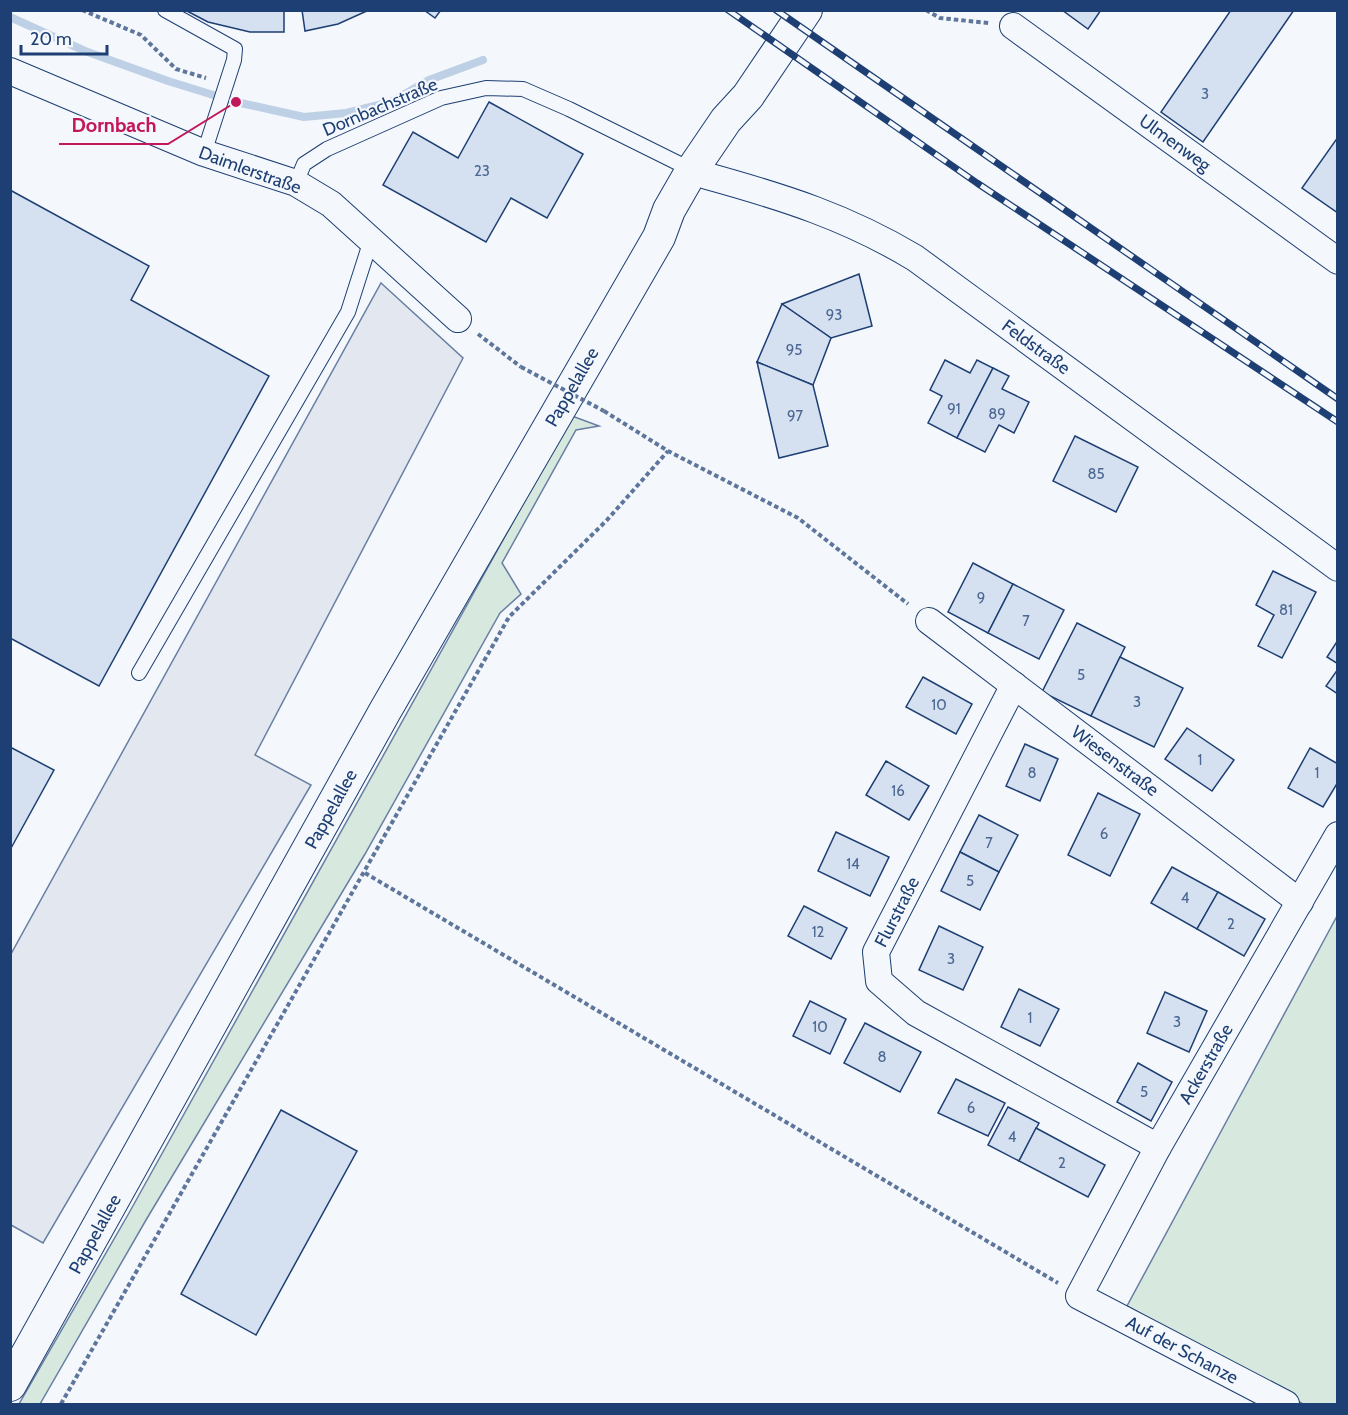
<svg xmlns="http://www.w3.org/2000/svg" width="1348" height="1415" font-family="Cabin,sans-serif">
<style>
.green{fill:#d7e8df;stroke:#687fa3;stroke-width:1.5}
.parking{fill:#e3e8f0;stroke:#687fa3;stroke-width:1.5}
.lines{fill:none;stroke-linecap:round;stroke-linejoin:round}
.stream{stroke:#bed0e5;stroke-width:8}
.building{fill:#d5e0f0;stroke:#1d3f73;stroke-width:1.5}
.service-casing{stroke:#1d3f73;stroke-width:16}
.minor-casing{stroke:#1d3f73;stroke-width:28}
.tertiary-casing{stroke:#1d3f73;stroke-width:34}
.path{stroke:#5e769c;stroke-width:4;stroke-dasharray:4.5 3;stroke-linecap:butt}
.service{stroke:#f4f7fb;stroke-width:14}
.minor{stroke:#f4f7fb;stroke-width:26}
.tertiary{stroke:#f4f7fb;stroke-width:32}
.rail-casing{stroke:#1d3f73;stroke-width:7}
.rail{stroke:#f4f7fb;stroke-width:4.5;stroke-dasharray:14;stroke-linecap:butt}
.path-bridge{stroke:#5e769c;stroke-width:4;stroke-dasharray:4.5 3;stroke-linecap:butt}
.labels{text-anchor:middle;stroke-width:4.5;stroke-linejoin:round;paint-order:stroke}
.number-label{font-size:15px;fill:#4b6792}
.street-label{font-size:18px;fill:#1d3f73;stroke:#f4f7fb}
.leader{fill:none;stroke:#c2185b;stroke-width:2}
.callout-dot{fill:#c2185b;stroke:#f4f7fb;stroke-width:2}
.callout-label{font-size:20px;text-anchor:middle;font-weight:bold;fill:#c2185b;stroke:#f4f7fb;stroke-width:4.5;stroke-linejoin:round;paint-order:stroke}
</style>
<rect width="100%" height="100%" fill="#f4f7fb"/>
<g class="green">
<polygon points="572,416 599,426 576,430 502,563 521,594 500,613 365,854 146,1220 40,1404 19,1404 129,1213"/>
<polygon points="1337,916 1337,1404 1303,1404 1127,1306"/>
</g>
<polygon class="parking" points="381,283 463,358 255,755 311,785 43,1243 11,1225 11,954"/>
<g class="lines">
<polyline class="stream" points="10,17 85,51 168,81 236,102 304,117 346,113 391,102 429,80 483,60"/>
</g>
<g class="building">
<polygon points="185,10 284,10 284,32 250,32 208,22"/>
<polygon points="302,10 369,10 338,24 305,31"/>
<polygon points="424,10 441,10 435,18"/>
<polygon points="1062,10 1101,10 1088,29"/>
<polygon points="1231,10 1294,10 1203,142 1161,112"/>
<polygon points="489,102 583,154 547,218 511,198 486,242 383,185 413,132 458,158"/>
<polygon points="1338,137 1338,213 1302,188"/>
<polygon points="10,190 149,266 131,300 269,376 99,686 10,638"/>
<polygon points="859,274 872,326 831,338 782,304"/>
<polygon points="782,304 831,338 813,385 757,362"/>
<polygon points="945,360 970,373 977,360 993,368 957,438 928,423 942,396 930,390"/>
<polygon points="757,362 813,385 828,446 779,458"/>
<polygon points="993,368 1009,376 1002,389 1029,402 1014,433 999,425 985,452 957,438"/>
<polygon points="1075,436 1138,467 1116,512 1053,481"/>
<polygon points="973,563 1013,584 988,633 948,612"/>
<polygon points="1273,571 1316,592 1282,658 1258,646 1274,615 1256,605"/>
<polygon points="1013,584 1064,610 1039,659 988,633"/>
<polygon points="1077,623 1125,647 1091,716 1042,692"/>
<polygon points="1338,640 1338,664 1327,657"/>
<polygon points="1120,657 1183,688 1154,747 1091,716"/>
<polygon points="1338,669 1338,694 1326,686"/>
<polygon points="923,677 972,704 956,734 906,707"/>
<polygon points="1187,728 1234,760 1212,791 1165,759"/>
<polygon points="1025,744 1058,759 1040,801 1006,786"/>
<polygon points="10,747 54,770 10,850"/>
<polygon points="1310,748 1338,764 1338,782 1323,807 1288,788"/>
<polygon points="886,761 929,786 909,820 866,795"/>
<polygon points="1098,793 1140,814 1110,876 1068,855"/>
<polygon points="979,815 1018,835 999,872 960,852"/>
<polygon points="836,832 889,857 870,896 818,871"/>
<polygon points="960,852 999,872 980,910 941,891"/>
<polygon points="1172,867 1218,892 1197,929 1151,903"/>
<polygon points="1218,892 1265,919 1244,956 1197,929"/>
<polygon points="804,906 847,928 831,959 788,936"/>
<polygon points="939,926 983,947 963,990 919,970"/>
<polygon points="1019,989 1059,1009 1040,1046 1001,1027"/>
<polygon points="1165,992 1207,1011 1189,1052 1147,1033"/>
<polygon points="810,1001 846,1019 830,1054 793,1036"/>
<polygon points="865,1023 921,1052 900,1092 844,1063"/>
<polygon points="1138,1063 1172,1082 1151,1121 1117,1102"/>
<polygon points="956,1079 1005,1103 988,1136 938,1113"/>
<polygon points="1008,1107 1039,1123 1019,1161 988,1145"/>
<polygon points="281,1110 357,1151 256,1335 181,1294"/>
<polygon points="1036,1128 1105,1165 1088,1197 1019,1161"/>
</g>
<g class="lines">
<defs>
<g id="service">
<polyline points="165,10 235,49 234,60 204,153"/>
<polyline points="296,183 304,164 327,149 441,98 486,88 523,89 569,109 692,170"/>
<polyline points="139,673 348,312 371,240"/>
</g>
<g id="minor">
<polyline points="1013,26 1338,261"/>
<polyline points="10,71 204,153 296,183 331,204 458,319"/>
<path d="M707,176C783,197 847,217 915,258L1338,568"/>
<polyline points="929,621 1300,902"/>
<polyline points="1014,685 876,952 879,981 916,1013 1158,1147"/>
<polyline points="1286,1404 1079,1296 1158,1147 1338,835"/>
</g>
<polyline id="tertiary" points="10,1385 385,711 659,237 669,210 692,170 726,120 748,96 806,10"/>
</defs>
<use href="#service" class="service-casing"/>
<use href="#minor" class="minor-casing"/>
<use href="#tertiary" class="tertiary-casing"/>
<g class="path">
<polyline points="82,10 141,35 176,69 206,78"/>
<polyline points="926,10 940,18 989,23"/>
<polyline points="478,334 521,367"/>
<polyline points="604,411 668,451 798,518 908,604"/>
<polyline points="365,873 1058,1283"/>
<polyline points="61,1404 509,617 607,520 668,451"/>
</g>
<use href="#service" class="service"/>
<use href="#minor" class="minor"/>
<use href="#tertiary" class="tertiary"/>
<defs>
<g id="rail">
<polyline points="728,10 977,183 1338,422"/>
<polyline points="776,10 1338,399"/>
</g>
</defs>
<use href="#rail" class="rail-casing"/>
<use href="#rail" class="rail"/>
<polyline class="path-bridge" points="521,367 604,411"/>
</g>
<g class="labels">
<g class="number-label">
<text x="1205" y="99">3</text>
<text x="482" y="176">23</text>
<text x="834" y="320">93</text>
<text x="794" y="355">95</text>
<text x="954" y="414">91</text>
<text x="997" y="419">89</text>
<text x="795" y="421">97</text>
<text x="1096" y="479">85</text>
<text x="981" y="603">9</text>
<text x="1286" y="615">81</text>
<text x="1026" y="626">7</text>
<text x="1081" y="680">5</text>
<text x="1137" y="707">3</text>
<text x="939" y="710">10</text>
<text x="1200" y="765">1</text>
<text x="1032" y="778">8</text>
<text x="1317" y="778">1</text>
<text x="898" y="796">16</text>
<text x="1104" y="839">6</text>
<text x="989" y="848">7</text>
<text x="853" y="869">14</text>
<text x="970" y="886">5</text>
<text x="1185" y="903">4</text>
<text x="1231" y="929">2</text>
<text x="818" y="937">12</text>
<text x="951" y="964">3</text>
<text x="1030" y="1023">1</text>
<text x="1177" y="1027">3</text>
<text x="820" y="1032">10</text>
<text x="882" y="1062">8</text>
<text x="1144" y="1097">5</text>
<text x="971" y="1113">6</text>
<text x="1012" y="1142">4</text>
<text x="1062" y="1168">2</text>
</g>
<g class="street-label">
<text transform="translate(380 107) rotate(-23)" y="6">Dornbachstraße</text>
<text transform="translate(1175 143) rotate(36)" y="6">Ulmenweg</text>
<text transform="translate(250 170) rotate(20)" y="6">Daimlerstraße</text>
<text transform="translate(1036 347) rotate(36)" y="6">Feldstraße</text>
<text transform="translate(572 387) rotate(-60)" y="6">Pappelallee</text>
<text transform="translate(1115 761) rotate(37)" y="6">Wiesenstraße</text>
<text transform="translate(331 809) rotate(-61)" y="6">Pappelallee</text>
<text transform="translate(897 912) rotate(-63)" y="6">Flurstraße</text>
<text transform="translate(1206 1064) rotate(-60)" y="6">Ackerstraße</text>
<text transform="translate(95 1234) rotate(-61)" y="6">Pappelallee</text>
<text transform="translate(1182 1350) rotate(28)" y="6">Auf der Schanze</text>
</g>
</g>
<path class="leader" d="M236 102L168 144H59"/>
<circle class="callout-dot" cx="236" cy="102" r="6"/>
<g class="callout-label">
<text x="114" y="132">Dornbach</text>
</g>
<rect width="1348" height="1415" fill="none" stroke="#1d3f73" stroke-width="24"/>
<path d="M21 45v9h86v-9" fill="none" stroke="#1d3f73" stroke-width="3"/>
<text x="30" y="45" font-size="18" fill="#1d3f73" stroke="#f4f7fb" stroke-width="4.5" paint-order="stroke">20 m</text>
</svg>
